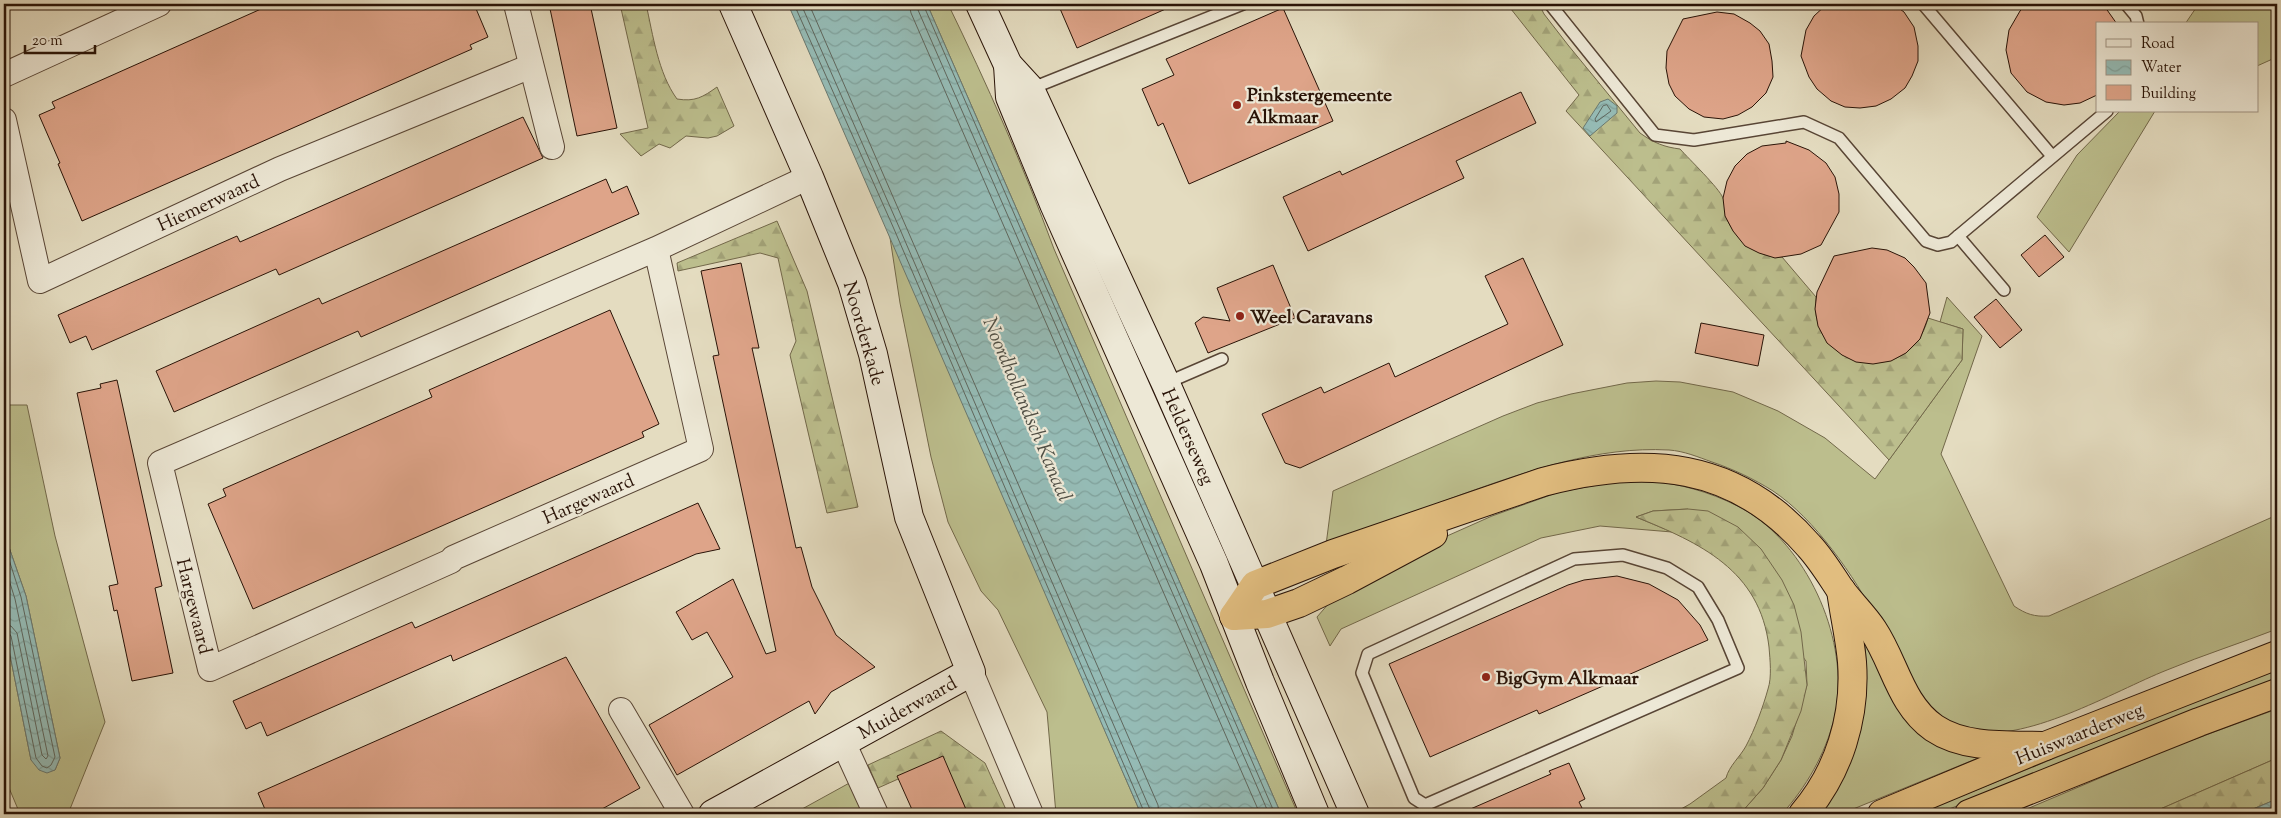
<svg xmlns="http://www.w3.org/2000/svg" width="2281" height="818" font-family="'Sorts Mill Goudy',serif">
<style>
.grass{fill:#bcbe8d;stroke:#72684a}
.forest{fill:url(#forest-firs);stroke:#72684a}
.water{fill:url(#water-waves);stroke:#6a786f}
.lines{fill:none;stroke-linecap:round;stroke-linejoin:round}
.shore{stroke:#5f675e;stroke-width:1}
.building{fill:#dea489;stroke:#291307}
.service-casing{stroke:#584535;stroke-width:14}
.minor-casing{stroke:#584535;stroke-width:26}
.secondary-casing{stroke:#291307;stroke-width:30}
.trunk-casing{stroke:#291307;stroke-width:30}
.service{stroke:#ede8d6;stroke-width:11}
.minor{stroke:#ede8d6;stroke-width:24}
.secondary{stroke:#ede8d6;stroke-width:28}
.trunk{stroke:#e2be80;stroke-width:28}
.poi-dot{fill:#8f2418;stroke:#ede8d6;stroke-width:2}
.labels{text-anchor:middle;stroke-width:4.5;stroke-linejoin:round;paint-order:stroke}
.poi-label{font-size:19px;font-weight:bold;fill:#291307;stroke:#ede8d6;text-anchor:start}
.street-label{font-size:19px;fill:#291307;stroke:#ede8d6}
.water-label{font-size:20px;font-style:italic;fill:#4f4e44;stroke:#ede8d6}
</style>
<defs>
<pattern id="forest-firs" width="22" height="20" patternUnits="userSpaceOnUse" patternTransform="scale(1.25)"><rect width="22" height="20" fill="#bcbe8d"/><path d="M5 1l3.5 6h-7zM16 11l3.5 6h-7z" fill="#a2a278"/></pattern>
<pattern id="water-waves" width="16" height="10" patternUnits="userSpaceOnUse" patternTransform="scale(1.25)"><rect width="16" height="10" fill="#95bbb5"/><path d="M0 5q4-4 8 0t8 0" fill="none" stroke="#80a09a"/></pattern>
</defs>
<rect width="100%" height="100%" fill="#e4dcc0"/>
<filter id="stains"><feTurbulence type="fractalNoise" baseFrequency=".004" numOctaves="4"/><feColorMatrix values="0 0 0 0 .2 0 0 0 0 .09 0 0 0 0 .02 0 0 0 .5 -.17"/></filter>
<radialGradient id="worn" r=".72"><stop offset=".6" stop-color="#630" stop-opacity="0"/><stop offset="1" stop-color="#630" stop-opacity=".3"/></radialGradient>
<g class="grass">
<path d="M927,4H948C987,84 1023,165 1054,249L1298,814H1281Z"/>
<polygon points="2197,4 2277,4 2277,57 2257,66 2257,24 2185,24 2198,5"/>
<polygon points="2120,111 2155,111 2069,252 2037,217 2077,155"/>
<polygon points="889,231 1141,814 1056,814 1047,712 998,610 981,591 948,522 931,457 900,303"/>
<path d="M1947,297L1982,336L1941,454L2014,606C2026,614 2034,617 2049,616L2277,515V629C2241,643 2203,655 2167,670C2114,691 2023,746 1966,730C1918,716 1899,661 1878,621C1854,576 1815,519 1773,491C1754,479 1733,469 1712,462C1698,457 1684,451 1669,450C1598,446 1528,471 1463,494C1417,511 1372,528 1326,545L1333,491L1503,416L1537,403L1571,394L1627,383L1656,381L1680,382L1733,392L1778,411L1825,438L1875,479L1962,360L1963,329L1940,322Z"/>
<polygon points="4,405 27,405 55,536 105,722 68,814 20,814 4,776 4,625 31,760 55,770 60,758 26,596 4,533"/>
<path d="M1619,481C1636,482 1655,481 1672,484C1700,489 1733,501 1756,517C1814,559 1851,649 1834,719C1825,755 1806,787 1782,814H1740L1763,788L1781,760L1792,736L1807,685L1806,661L1688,509L1653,511L1636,517L1672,532L1600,526L1541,538L1341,629L1330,646L1317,617L1337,594L1429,544L1492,516L1559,492Z"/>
<path d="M1864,636L1904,714L1983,756L1841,814H1822C1858,755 1872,705 1864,636Z"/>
<polygon points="2277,668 2277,680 2163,723 1937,814 1917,814"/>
<polygon points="2277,709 2277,758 2149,814 2015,814 2173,747"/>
<polygon points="853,781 868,814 793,814"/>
</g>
<g class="forest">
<path d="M620,4H646C653,35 658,73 677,99C695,102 703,97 717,87L734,126L717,136L708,138L686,136L670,148L659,144L641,156L620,134L648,128Z"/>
<path d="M1507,4H1539L1544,14L1568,45L1640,133C1654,143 1664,147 1680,149C1689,159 1719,188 1723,198C1726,204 1724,212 1726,217C1735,239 1757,258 1782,257L1816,297C1807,369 1910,390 1928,318L1963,329L1962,360L1889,460L1566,111L1579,95Z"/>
<polygon points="777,221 807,291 858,507 827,513 790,355 796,341 778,258 760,253 678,271 677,263"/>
<path d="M1688,509L1708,511L1738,527L1761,549L1782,580L1794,605L1801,632L1807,685L1801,711L1781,760L1763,788L1740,814H1672L1690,804L1726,778C1729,766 1740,757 1746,746C1755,729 1763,707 1768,689C1772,677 1770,660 1769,647C1760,570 1700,543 1636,517L1653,511Z"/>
<polygon points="941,731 985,763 1008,814 968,814 943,759 878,788 868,765"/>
<polygon points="2277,758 2277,799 2241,814 2149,814"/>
</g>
<g class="water">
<polygon points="788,4 927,4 1281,814 1141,814"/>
<polygon points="1608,99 1617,106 1617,113 1590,136 1583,128 1600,102"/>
<polygon points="4,533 26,596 60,758 55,770 47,773 39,770 31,760 4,625"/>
<polygon points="2277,799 2277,814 2241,814"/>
</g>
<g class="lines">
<g class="shore">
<polyline points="794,4 894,229 1145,814"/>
<polyline points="801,4 899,227 1152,814"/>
<polyline points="809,4 1158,805 1159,814"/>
<polyline points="909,4 911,13 1260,814"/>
<polyline points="917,4 918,10 1269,814"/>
<polyline points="923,4 1275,814"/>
<polygon points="1607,105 1611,111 1596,122 1595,119 1603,106"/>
<polyline points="4,544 21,597 55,757 51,765 47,768 42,766 36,758 11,636 8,632 4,631"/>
<polyline points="4,564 15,599 48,756 46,759 42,755 17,633 11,626 4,625"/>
</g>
</g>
<g class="building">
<polygon points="258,4 474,4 488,37 470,45 472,49 82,221 58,164 60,163 39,115 55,108 52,102 261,9"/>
<polygon points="549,4 590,4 617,128 577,136"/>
<polygon points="1058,4 1177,4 1077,48"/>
<polygon points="1827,4 1893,4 1904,12 1914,27 1918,46 1918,61 1912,76 1905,88 1891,99 1876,106 1860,108 1845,107 1831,101 1817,89 1809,77 1801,56 1806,30 1814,16"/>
<polygon points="2027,4 2101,4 2105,7 2117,24 2097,24 2097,95 2080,103 2064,105 2046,102 2027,92 2011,73 2006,50 2009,30 2020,11"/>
<polygon points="1283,8 1333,121 1189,184 1163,123 1158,126 1142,89 1174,75 1166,59"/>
<polygon points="1717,12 1734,14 1750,23 1760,31 1769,44 1772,61 1773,77 1766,93 1752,107 1738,115 1723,119 1704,117 1689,109 1675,96 1669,84 1666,68 1667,51 1683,19"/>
<polygon points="1521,92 1536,123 1456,161 1464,178 1308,251 1283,197 1340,171 1342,175"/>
<polygon points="523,117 543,158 279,275 276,269 92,350 86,336 70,343 58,315 237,236 240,242"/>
<polygon points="1786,141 1809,150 1826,163 1835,177 1839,194 1839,212 1821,245 1801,254 1775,258 1759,253 1745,246 1733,231 1725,216 1723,198 1727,181 1735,166 1747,154 1762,146 1786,143"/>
<polygon points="606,179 612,193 627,186 639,214 361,337 358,331 174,412 156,371 319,298 322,304"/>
<polygon points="2045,235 2064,257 2039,277 2021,255"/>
<polygon points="1872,248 1887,250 1905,258 1914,267 1926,283 1930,313 1920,339 1906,353 1891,361 1873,364 1856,362 1842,355 1827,343 1818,326 1815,309 1817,292 1834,256"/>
<polygon points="1523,258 1563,345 1300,468 1285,463 1262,414 1321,387 1324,393 1389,363 1395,377 1508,324 1485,276"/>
<polygon points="741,263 759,348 752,348 796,548 801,547 812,587 836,635 875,667 831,692 815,714 809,701 677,775 649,725 733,677 707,632 692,640 676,612 733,579 766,654 776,651 713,356 719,355 701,271"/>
<polygon points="1273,265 1295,318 1208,353 1195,323 1203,317 1230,321 1217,288"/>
<polygon points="1996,299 2022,330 2000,348 1974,317"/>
<polygon points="610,310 659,424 642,432 644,437 253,609 208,504 226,496 223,489 432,397 429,390"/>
<polygon points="1701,323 1764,335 1758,366 1695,353"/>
<polygon points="117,380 162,586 155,588 173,673 132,681 117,610 114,611 109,586 118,584 77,393 101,388 100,384"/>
<polygon points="698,503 720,549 696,554 453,661 451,655 267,736 261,722 246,729 233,701 412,622 415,628"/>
<polygon points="1617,576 1649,584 1678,600 1700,625 1708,640 1539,714 1537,710 1430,757 1389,664 1568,585 1584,580"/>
<polygon points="566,657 640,788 593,814 267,814 258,793"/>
<polygon points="943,756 968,814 914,814 897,776"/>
<polygon points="1569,763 1585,799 1579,802 1585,814 1459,814 1551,774 1549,771"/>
</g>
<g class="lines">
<defs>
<g id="service">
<polyline points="1550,4 1655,135 1694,140 1804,122 1839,138 1926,241 1938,245 1951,242 2107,111"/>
<polyline points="1923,4 2052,156"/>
<polyline points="2126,4 2136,16 2138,24"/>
<polyline points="1030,89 1243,4"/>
<polyline points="1958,236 2004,290"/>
<polyline points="1164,384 1222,359"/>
<polyline points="1425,805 1738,668 1718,620 1698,587 1667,568 1623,555 1574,559 1368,654 1362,673 1414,798 1425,805 1429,814"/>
</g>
<g id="minor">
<polyline points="516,4 552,147"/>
<polyline points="4,75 159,4"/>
<polyline points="4,120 40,281 280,169 531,66"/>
<polyline points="656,249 701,449 453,558 451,561 210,669 160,463 656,249 809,177"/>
<polyline points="971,672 1031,814"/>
<polyline points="621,710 682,814"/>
<polyline points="843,742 876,814"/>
</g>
<g id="secondary">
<polyline points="980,4 1008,65 1030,89 1166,384 1355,814"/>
<polyline points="1008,65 1010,97 1054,204 1214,564 1260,682 1315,814"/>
<polyline points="713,814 971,672 909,517 873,354 852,283 809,177 733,4"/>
</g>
<g id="trunk">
<path d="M1234,616L1255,585L1333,554L1543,482C1646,455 1735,461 1809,546C1821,559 1830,574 1840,589C1850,603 1863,615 1873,630C1895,663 1900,704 1934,728C1965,749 2009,745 2045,746"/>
<polyline points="1234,616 1267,614 1299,603 1347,580 1433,534"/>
<path d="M1803,814C1839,772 1856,717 1852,662C1850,638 1844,614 1841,590"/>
<polyline points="1882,814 2045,746 2277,655"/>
<polyline points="1969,814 2199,722 2277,693"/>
</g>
</defs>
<use href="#service" class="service-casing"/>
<use href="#minor" class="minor-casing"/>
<use href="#secondary" class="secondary-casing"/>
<use href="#trunk" class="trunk-casing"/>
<use href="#service" class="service"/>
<use href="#minor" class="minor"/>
<use href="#secondary" class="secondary"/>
<use href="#trunk" class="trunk"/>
</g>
<g class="poi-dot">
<circle cx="1237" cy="105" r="5"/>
<circle cx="1240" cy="316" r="5"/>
<circle cx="1486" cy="677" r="5"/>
</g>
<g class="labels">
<g class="poi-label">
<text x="1247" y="101">Pinkstergemeente<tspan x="1247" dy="22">Alkmaar</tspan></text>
<text x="1250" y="323">Weel Caravans</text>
<text x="1496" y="684">BigGym Alkmaar</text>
</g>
<g class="street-label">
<text transform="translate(208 202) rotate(-25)" y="7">Hiemerwaard</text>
<text transform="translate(865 333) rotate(74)" y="7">Noorderkade</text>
<text transform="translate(1189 436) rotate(66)" y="7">Helderseweg</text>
<text transform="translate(588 498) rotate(-24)" y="7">Hargewaard</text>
<text transform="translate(195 606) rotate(76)" y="7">Hargewaard</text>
<text transform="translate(907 707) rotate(-29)" y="7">Muiderwaard</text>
<text transform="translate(2079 733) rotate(-22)" y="7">Huiswaarderweg</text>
</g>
<g class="water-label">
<text transform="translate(1028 409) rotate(67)" y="7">Noordhollandsch Kanaal</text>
</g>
</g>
<rect width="2281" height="818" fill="none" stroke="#e4dcc0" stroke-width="20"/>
<rect x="5" y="5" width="2271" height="808" fill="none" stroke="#291307" stroke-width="2.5"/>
<rect x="10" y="10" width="2261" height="798" fill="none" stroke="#291307"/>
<rect x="2096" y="22" width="162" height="90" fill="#ede8d6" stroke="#9f9383"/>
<rect x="2106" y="39" width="25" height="8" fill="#ede8d6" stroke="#9f9383"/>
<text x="2141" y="48" font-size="15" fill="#291307">Road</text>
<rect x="2106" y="60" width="25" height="15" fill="url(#water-waves)" stroke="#9f9383"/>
<text x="2141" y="72" font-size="15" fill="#291307">Water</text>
<rect x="2106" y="85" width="25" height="15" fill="#dea489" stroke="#9f9383"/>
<text x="2141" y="98" font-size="15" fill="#291307">Building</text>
<path d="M25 45v8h70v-8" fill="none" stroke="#291307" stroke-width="2.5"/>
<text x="32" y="45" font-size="15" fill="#291307" stroke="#ede8d6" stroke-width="4" paint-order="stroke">20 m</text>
<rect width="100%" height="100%" filter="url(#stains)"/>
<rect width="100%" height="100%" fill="url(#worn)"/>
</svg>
